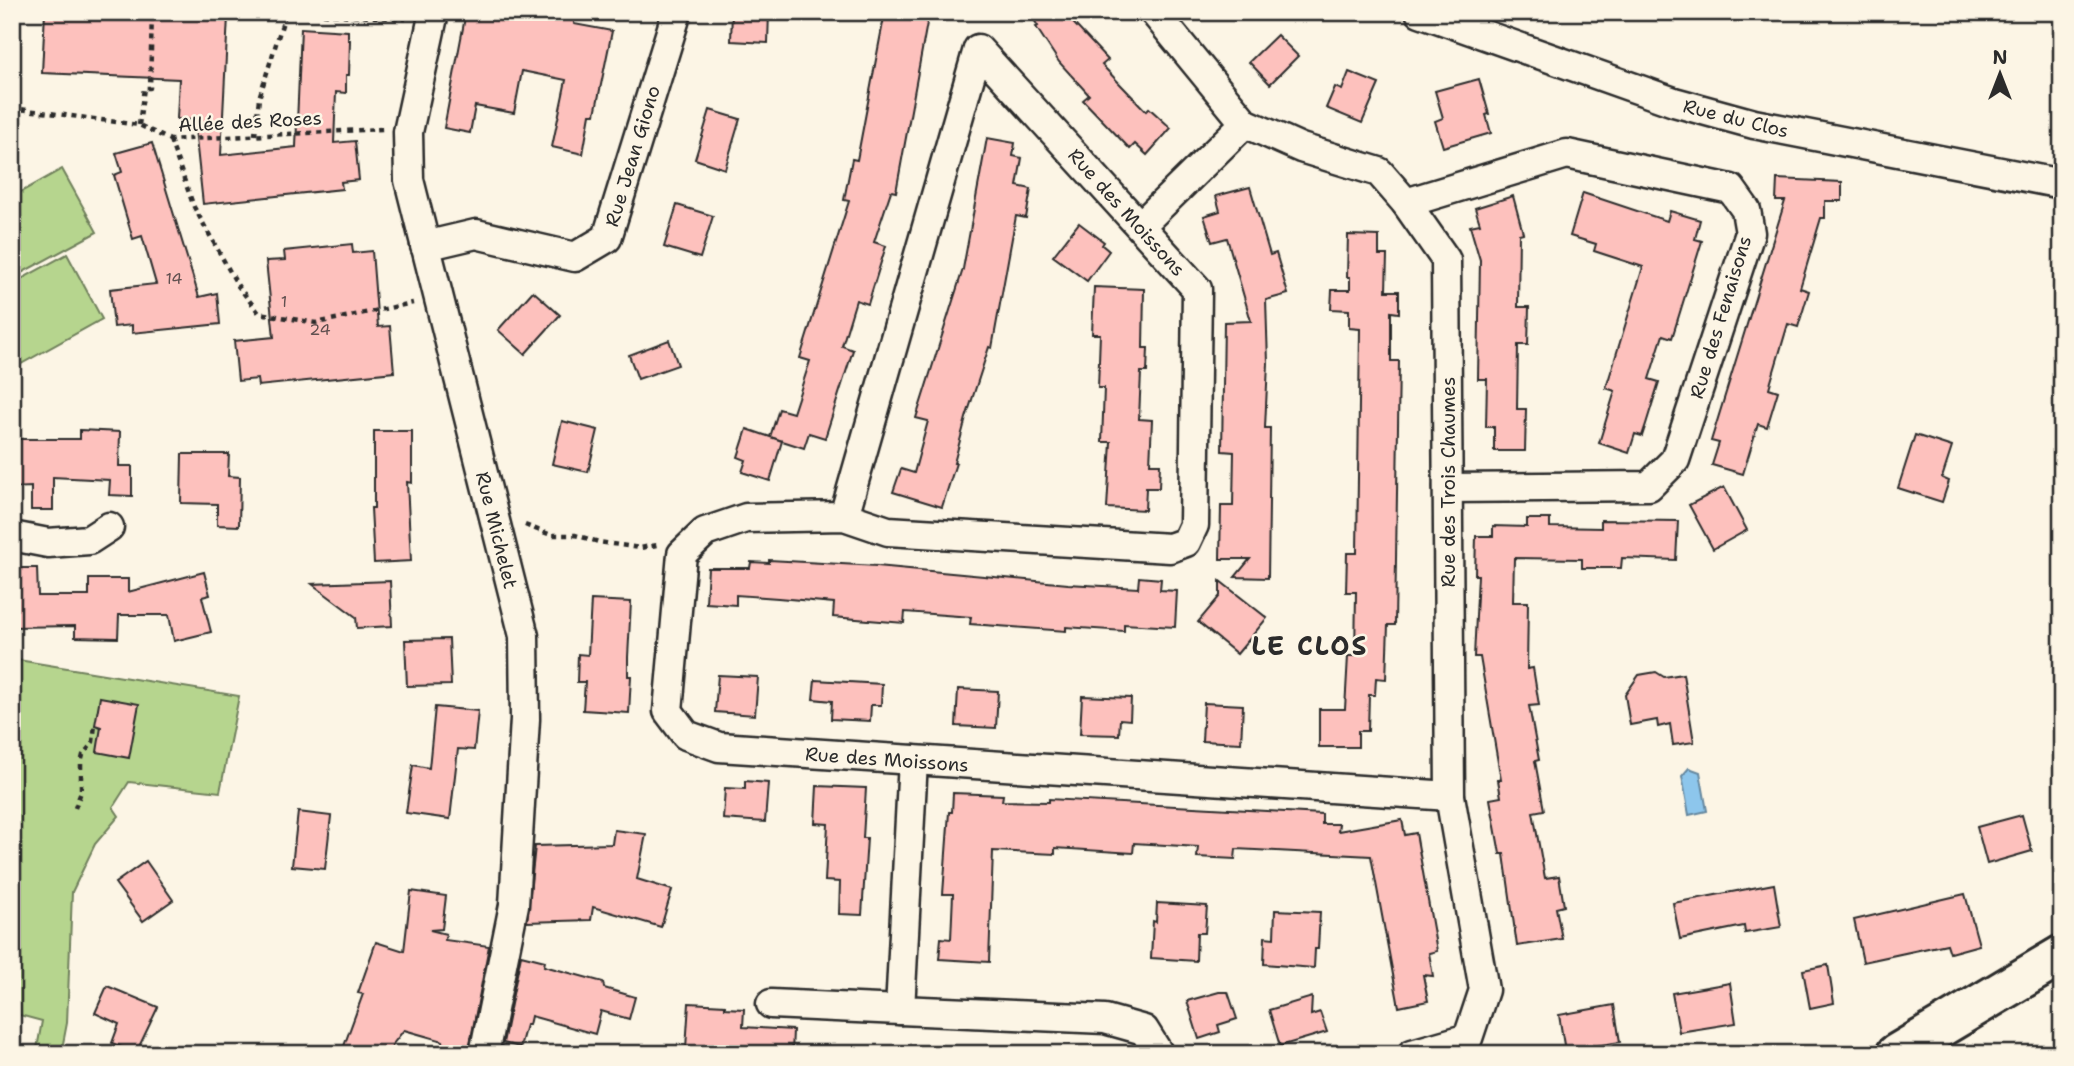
<svg xmlns="http://www.w3.org/2000/svg" width="2074" height="1066" font-family="'Shantell Sans',sans-serif">
<style>
.green{fill:#b6d58e;stroke:#70805c;stroke-width:2}
.water{fill:#8dc6ec;stroke:#66889f;stroke-width:2}
.building{fill:#fdc1bd;stroke:#2b2b2b;stroke-width:2}
.lines{fill:none;stroke-linecap:round;stroke-linejoin:round}
.minor-casing{stroke:#2b2b2b;stroke-width:33}
.secondary-casing{stroke:#2b2b2b;stroke-width:44}
.path{stroke:#2b2b2b;stroke-width:4.5;stroke-dasharray:5 5;stroke-linecap:butt}
.minor{stroke:#fcf5e5;stroke-width:28}
.secondary{stroke:#fcf5e5;stroke-width:38}
.labels{text-anchor:middle;stroke-width:5;stroke-linejoin:round;paint-order:stroke}
.number-label{font-size:16px;fill:#605050}
.street-label{font-size:19px;fill:#2b2b2b;stroke:#fcf5e5}
.district-label{font-size:26px;font-weight:bold;letter-spacing:2px;fill:#2b2b2b;stroke:#fcf5e5}
</style>
<rect width="100%" height="100%" fill="#fcf5e5"/>
<filter id="ink" filterUnits="userSpaceOnUse"><feTurbulence type="fractalNoise" baseFrequency=".0143" numOctaves="2"/><feDisplacementMap in="SourceGraphic" scale="14" xChannelSelector="R" yChannelSelector="G"/><feConvolveMatrix kernelMatrix="1 2 1 2 8 2 1 2 1" color-interpolation-filters="sRGB"/></filter>
<g filter="url(#ink)">
<g class="green">
<polygon points="62,169 97,232 12,278 12,197"/>
<polygon points="67,254 102,319 12,369 12,284"/>
<polygon points="12,659 239,696 220,792 129,782 113,807 119,816 95,844 72,892 67,1023 61,1054 36,1054 42,1021 12,1013"/>
</g>
<polygon class="water" points="1689,768 1700,772 1707,811 1689,815 1682,776"/>
<g class="building">
<polygon points="45,12 152,12 228,16 221,155 296,147 301,28 348,31 348,40 350,40 349,75 346,75 346,93 336,92 334,143 355,141 359,180 341,182 342,189 203,204 194,120 177,119 179,79 42,73"/>
<polygon points="466,12 574,12 574,24 612,31 595,114 590,114 583,154 552,147 566,80 522,71 514,113 475,106 470,133 444,128"/>
<polygon points="732,12 769,12 768,43 731,41"/>
<polygon points="885,12 929,12 896,192 891,191 874,242 886,246 868,304 856,300 842,346 853,350 825,438 809,433 804,448 770,437 779,409 793,413 810,361 800,358 849,201 844,200 852,159 857,160"/>
<polygon points="1029,12 1063,12 1108,60 1102,65 1146,111 1149,108 1171,128 1147,155 1135,144 1130,149 1083,100 1089,95 1059,62 1036,27 1038,26"/>
<polygon points="1277,35 1298,56 1270,84 1249,62"/>
<polygon points="1349,72 1379,84 1362,123 1326,108 1335,87 1342,90"/>
<polygon points="1479,79 1489,114 1486,115 1491,133 1443,147 1435,121 1443,118 1435,91"/>
<polygon points="710,110 740,119 725,169 695,159"/>
<polygon points="987,138 1015,143 1013,156 1022,158 1017,186 1031,189 1026,218 1016,216 992,348 989,347 966,418 954,463 956,463 942,507 893,492 901,469 914,473 928,421 916,418 963,269"/>
<polygon points="152,143 199,297 217,293 220,324 132,333 132,325 114,327 110,289 156,284 142,236 133,239 114,175 122,172 116,153"/>
<polygon points="1777,179 1842,182 1842,201 1825,201 1825,218 1821,218 1800,288 1809,291 1798,327 1788,324 1769,388 1778,391 1767,427 1758,424 1743,474 1712,465 1719,443 1711,441 1785,201 1776,201"/>
<polygon points="1250,187 1270,255 1276,253 1288,294 1266,300 1268,363 1265,428 1270,428 1268,578 1235,577 1250,559 1220,559 1221,506 1233,506 1234,452 1222,451 1224,322 1251,321 1227,238 1212,242 1204,216 1220,211 1216,196"/>
<polygon points="1583,193 1667,221 1670,211 1700,220 1695,239 1702,241 1672,338 1663,335 1649,379 1659,382 1646,424 1642,436 1635,434 1629,453 1599,443 1615,391 1606,388 1643,267 1594,251 1596,244 1570,236"/>
<polygon points="1513,196 1523,233 1519,234 1518,307 1529,307 1528,345 1518,345 1517,409 1526,409 1525,451 1494,451 1494,427 1486,427 1487,379 1478,379 1480,260 1470,226 1480,224 1475,208"/>
<polygon points="677,205 713,216 700,258 664,247"/>
<polygon points="1079,223 1104,242 1102,245 1109,251 1087,281 1053,256"/>
<polygon points="1348,235 1379,236 1379,255 1387,255 1386,291 1399,291 1399,313 1391,312 1391,361 1399,361 1395,625 1388,625 1386,679 1376,678 1375,695 1369,695 1368,731 1358,731 1358,747 1319,747 1319,709 1345,709 1348,656 1355,656 1356,592 1346,592 1347,553 1357,553 1360,329 1349,328 1349,310 1331,309 1332,290 1350,290 1350,277 1347,277"/>
<polygon points="352,244 353,253 372,251 378,327 390,326 394,372 258,386 257,379 238,381 234,341 274,337 266,261 285,260 284,251"/>
<polygon points="1094,287 1144,289 1143,348 1148,348 1147,372 1141,372 1139,419 1152,420 1150,464 1160,464 1159,488 1146,488 1145,510 1107,508 1111,442 1102,442 1104,388 1098,388 1100,334 1092,334"/>
<polygon points="533,291 560,315 525,354 498,330"/>
<polygon points="669,340 678,365 638,379 629,355"/>
<polygon points="562,421 598,430 588,472 552,464"/>
<polygon points="747,429 782,441 770,481 742,472 746,460 738,457"/>
<polygon points="80,430 120,432 119,466 132,466 132,496 109,495 110,480 53,477 53,510 31,510 31,487 12,488 12,439 80,439"/>
<polygon points="374,431 412,431 412,483 407,482 411,561 374,563 371,508 374,508"/>
<polygon points="1915,435 1952,447 1942,478 1949,481 1942,502 1898,488"/>
<polygon points="182,454 229,454 228,476 240,477 239,526 217,525 217,504 181,503"/>
<polygon points="1724,487 1747,530 1713,549 1689,505"/>
<polygon points="1527,519 1550,519 1550,527 1601,528 1601,520 1678,521 1676,560 1622,558 1621,568 1582,568 1582,559 1514,558 1513,602 1528,602 1527,669 1533,668 1539,705 1529,706 1539,760 1535,761 1544,810 1533,812 1545,878 1559,876 1564,906 1556,908 1562,939 1517,946 1504,854 1500,854 1490,799 1501,797 1498,780 1501,780 1480,657 1474,657 1478,575 1475,575 1476,536 1493,536 1493,526 1527,527"/>
<polygon points="769,560 877,566 1068,584 1138,588 1139,577 1161,579 1160,590 1177,591 1175,627 1124,624 1124,631 1066,627 1066,631 970,624 971,617 905,612 904,623 833,617 834,603 778,598 736,595 736,605 706,603 708,568 750,568 751,562 769,563"/>
<polygon points="12,568 37,568 38,596 89,596 89,579 128,579 128,592 204,572 210,595 202,597 211,632 174,641 169,615 119,615 118,638 75,637 75,626 12,627"/>
<polygon points="390,581 392,626 357,628 356,617 312,584"/>
<polygon points="1220,581 1267,618 1237,654 1198,622 1220,596"/>
<polygon points="591,600 631,602 628,657 628,676 631,676 629,713 583,710 585,682 577,682 578,654 588,655"/>
<polygon points="449,639 451,685 407,686 405,640"/>
<polygon points="1656,672 1664,677 1683,674 1694,742 1673,745 1670,724 1658,727 1657,720 1630,725 1625,695 1639,675"/>
<polygon points="718,675 758,677 755,715 715,712"/>
<polygon points="815,680 882,684 881,705 871,705 870,721 831,719 832,701 813,699"/>
<polygon points="958,689 998,691 996,728 956,726"/>
<polygon points="1082,696 1131,698 1130,720 1120,719 1119,735 1080,734"/>
<polygon points="100,697 139,704 129,758 97,752 101,727 95,725"/>
<polygon points="1204,703 1243,705 1241,743 1202,741"/>
<polygon points="435,707 478,711 474,750 458,749 450,819 406,813 413,765 429,768"/>
<polygon points="745,781 768,783 765,822 723,819 725,788 745,789"/>
<polygon points="817,786 866,788 863,838 867,838 862,915 839,914 840,882 825,881 828,824 815,823"/>
<polygon points="953,793 1003,795 1002,801 1049,802 1049,799 1322,814 1322,824 1339,824 1338,831 1402,820 1405,835 1416,833 1437,951 1429,953 1433,976 1423,975 1428,1001 1399,1007 1371,856 1236,849 1235,859 1197,857 1198,847 1134,843 1133,853 1055,848 1055,854 993,851 989,962 939,959 941,938 951,939 953,894 943,894 949,812 952,812"/>
<polygon points="298,812 331,816 325,869 292,866"/>
<polygon points="2022,815 2032,851 1987,864 1977,827"/>
<polygon points="614,830 646,834 637,879 672,890 661,927 593,907 591,920 527,922 535,846 612,844"/>
<polygon points="146,861 173,900 143,921 115,883"/>
<polygon points="1774,884 1781,927 1745,933 1744,926 1680,939 1673,903"/>
<polygon points="411,891 446,896 442,929 430,930 446,934 445,940 489,946 468,1054 439,1054 443,1041 404,1030 393,1044 389,1054 369,1054 344,1046 363,994 358,993 376,942 404,951"/>
<polygon points="1965,894 1979,945 1950,953 1947,944 1863,962 1854,920"/>
<polygon points="1157,903 1207,906 1205,933 1197,933 1196,961 1151,958 1153,921 1156,922"/>
<polygon points="1275,910 1320,912 1318,949 1315,949 1314,968 1264,964 1265,937 1274,938"/>
<polygon points="521,955 545,961 544,966 603,982 604,988 635,997 629,1019 601,1011 595,1034 531,1016 529,1025 526,1025 520,1047 503,1043"/>
<polygon points="1828,965 1834,1003 1810,1008 1803,970"/>
<polygon points="1730,983 1736,1023 1679,1032 1672,993"/>
<polygon points="107,986 158,1007 136,1053 112,1043 119,1024 95,1013"/>
<polygon points="1219,992 1228,992 1237,1019 1218,1025 1220,1032 1199,1039 1187,1001"/>
<polygon points="1312,997 1311,1015 1320,1012 1327,1032 1280,1046 1269,1010"/>
<polygon points="689,1003 725,1005 725,1008 744,1009 743,1027 793,1030 792,1054 714,1054 714,1050 686,1048"/>
<polygon points="1614,1005 1620,1042 1565,1051 1559,1015"/>
</g>
<g class="lines">
<defs>
<g id="minor">
<polyline points="434,12 408,132 409,180 524,636 525,719 514,905 484,1054"/>
<polyline points="1154,12 1245,123 1301,148 1379,172 1406,203 1446,260 1450,796 1484,990 1468,1038 1412,1054"/>
<polyline points="1420,12 1674,102 1754,124 2062,184"/>
<polyline points="1406,203 1567,154 1731,189 1746,210 1750,233 1675,460 1649,486 1448,488"/>
<polyline points="1140,226 1245,123"/>
<polyline points="425,246 476,234 575,257 607,238 677,12"/>
<polyline points="844,516 978,49 1197,289 1194,525 1186,542 1170,548 888,531 844,516 746,518 705,532 682,554 668,711 686,735 719,747 1450,796"/>
<polyline points="12,536 48,543 89,540 109,527"/>
<polyline points="913,760 900,1010 1105,1019 1144,1030 1159,1054"/>
<polyline points="771,1004 900,1010"/>
</g>
<polyline id="secondary" points="1896,1054 2062,955"/>
</defs>
<use href="#minor" class="minor-casing"/>
<use href="#secondary" class="secondary-casing"/>
<g class="path">
<polyline points="293,12 406,19"/>
<polyline points="12,108 139,125 170,140 383,129"/>
<polyline points="139,125 144,88 150,88 152,12"/>
<polyline points="255,135 259,98 286,12"/>
<polyline points="170,140 194,207 238,286 259,313 316,323 413,303"/>
<polyline points="525,525 551,535 575,535 599,542 640,548 657,545"/>
<polyline points="75,808 81,792 81,763 83,755 93,742 95,725"/>
</g>
<use href="#minor" class="minor"/>
<use href="#secondary" class="secondary"/>
</g>
</g>
<g class="labels">
<g class="number-label">
<text x="174" y="284">14</text>
<text x="284" y="307">1</text>
<text x="320" y="335">24</text>
</g>
<g class="street-label">
<text transform="translate(1736 118) rotate(14)" y="7">Rue du Clos</text>
<text transform="translate(250 121) rotate(-3)" y="7">Allée des Roses</text>
<text transform="translate(632 156) rotate(-73)" y="7">Rue Jean Giono</text>
<text transform="translate(1127 212) rotate(48)" y="7">Rue des Moissons</text>
<text transform="translate(1720 317) rotate(-73)" y="7">Rue des Fenaisons</text>
<text transform="translate(1448 482) rotate(-90)" y="7">Rue des Trois Chaumes</text>
<text transform="translate(497 530) rotate(76)" y="7">Rue Michelet</text>
<text transform="translate(887 759) rotate(4)" y="7">Rue des Moissons</text>
</g>
<g class="district-label">
<text x="1310" y="655">LE CLOS</text>
</g>
</g>
<rect width="2074" height="1066" fill="none" stroke="#fcf5e5" stroke-width="42"/>
<rect x="21" y="21" width="2032" height="1024" fill="none" stroke="#2b2b2b" stroke-width="2.5" filter="url(#ink)"/>
<g transform="translate(2000 74)" stroke="#fcf5e5" stroke-width="5" paint-order="stroke">
<path d="M0-5L12 26L0 18L-12 26Z" fill="#2b2b2b"/>
<text y="-10" font-size="19" font-weight="bold" text-anchor="middle" fill="#2b2b2b">N</text>
</g>
</svg>
